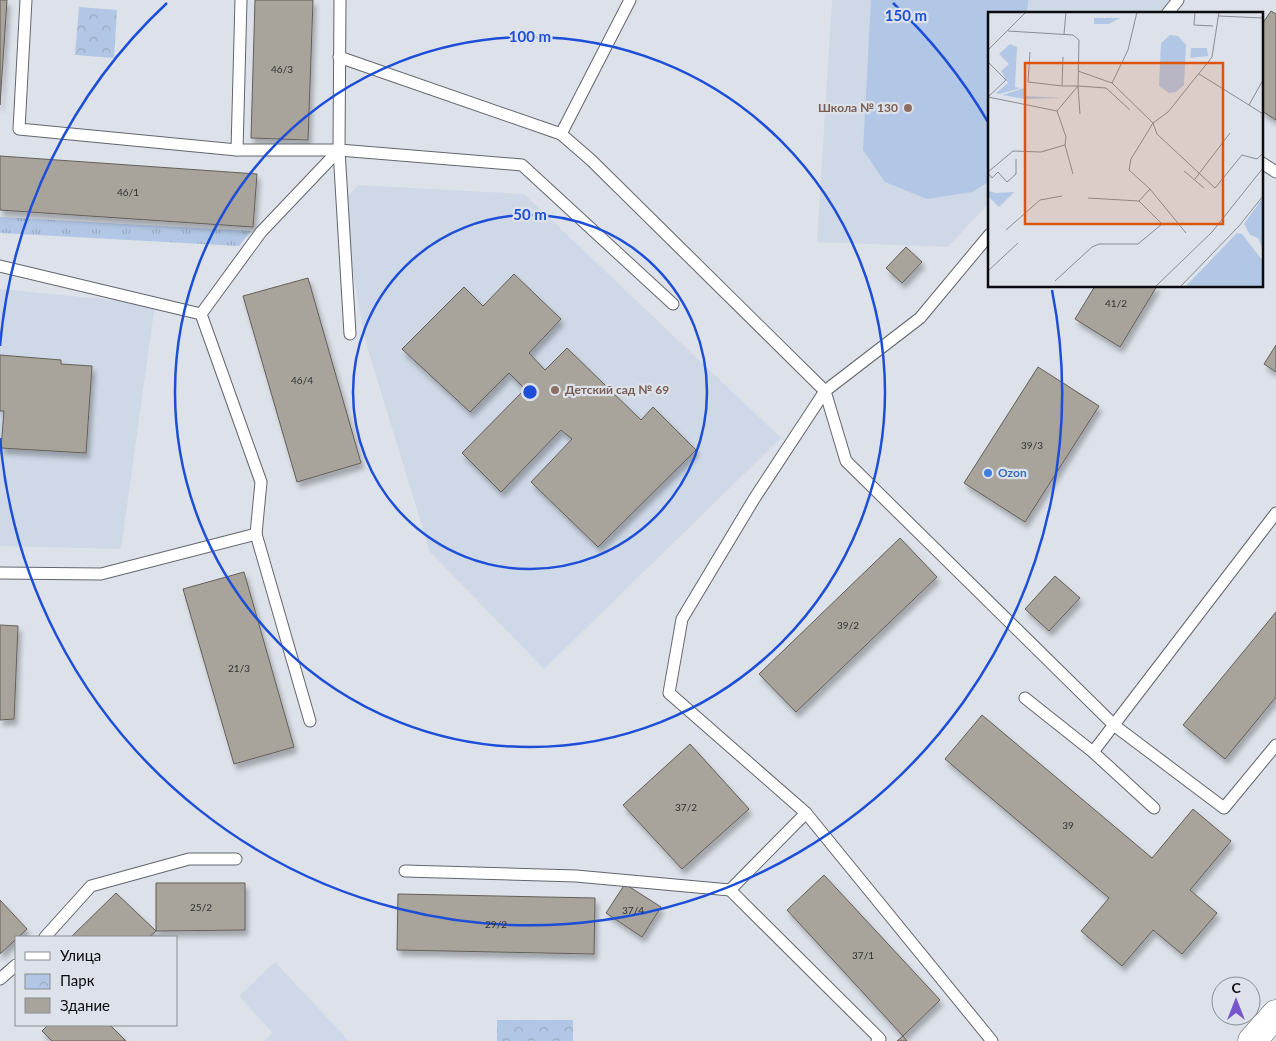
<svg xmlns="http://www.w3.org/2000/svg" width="1276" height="1041" font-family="Lato,sans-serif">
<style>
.built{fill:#ced8e6}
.grass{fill:url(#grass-tufts)}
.park{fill:url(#park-crowns)}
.pitch{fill:#b2c7e5}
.building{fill:#a8a39b;stroke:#645f58;filter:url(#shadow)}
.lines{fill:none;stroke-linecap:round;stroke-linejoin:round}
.service-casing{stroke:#61666c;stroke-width:13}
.tertiary-casing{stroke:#61666c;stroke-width:29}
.service{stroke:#fff;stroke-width:11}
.tertiary{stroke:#fff;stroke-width:28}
.ring{fill:none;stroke:#1d4ed8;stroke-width:2.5}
.education-dot{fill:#8d6e63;stroke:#dde2ea;stroke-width:2}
.shop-dot{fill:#3f7fe0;stroke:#dde2ea;stroke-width:2}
.labels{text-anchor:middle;stroke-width:4.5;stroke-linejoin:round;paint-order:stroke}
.number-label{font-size:10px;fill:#323232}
.education-label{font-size:12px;font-weight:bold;fill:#785e54;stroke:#dde2ea;text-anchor:end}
.shop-label{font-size:12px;font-weight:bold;fill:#366cbe;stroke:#dde2ea;text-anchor:start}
.inset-road{fill:none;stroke:#898c92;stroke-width:1}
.view{fill:#dd550c;fill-opacity:0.15;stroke:#dd550c;stroke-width:2.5}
.inset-edge{fill:none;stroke:#0a0c0f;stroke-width:2.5}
.centre{fill:#1d4ed8;stroke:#dde2ea;stroke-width:2.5}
.ring-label{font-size:15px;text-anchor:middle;font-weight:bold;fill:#1d4ed8;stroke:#dde2ea;stroke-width:4.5;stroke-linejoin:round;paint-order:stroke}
</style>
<defs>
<pattern id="grass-tufts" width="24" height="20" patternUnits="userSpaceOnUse" patternTransform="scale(1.25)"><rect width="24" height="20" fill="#b2c7e5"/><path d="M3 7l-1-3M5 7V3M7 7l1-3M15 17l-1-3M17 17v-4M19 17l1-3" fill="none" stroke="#98aac3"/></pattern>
<pattern id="park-crowns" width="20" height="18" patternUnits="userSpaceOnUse" patternTransform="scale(1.25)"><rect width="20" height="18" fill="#b2c7e5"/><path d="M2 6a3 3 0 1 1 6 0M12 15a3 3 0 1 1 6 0" fill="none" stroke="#98aac3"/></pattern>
<filter id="shadow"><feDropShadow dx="3" dy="5.5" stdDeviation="2.5" flood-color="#0004"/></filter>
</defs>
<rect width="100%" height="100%" fill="#dde2ea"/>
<g class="built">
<polygon points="832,0 1178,0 1165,14 990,14 990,202 948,247 817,242"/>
<polygon points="358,185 524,194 781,438 544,669 430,552 366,343 340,205"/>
<polygon points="0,289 155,304 121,549 0,546"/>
<polygon points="275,962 349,1041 265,1041 273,1033 239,996"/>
</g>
<polygon class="grass" points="0,217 251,231 239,246 0,233"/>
<g class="park">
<polygon points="79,7 117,10 114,58 75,55"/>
<rect x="497" y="1020" width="76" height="21"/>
</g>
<polygon class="pitch" points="871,0 1028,0 1027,14 990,14 990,181 972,192 927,199 885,182 863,150"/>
<g class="building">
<polygon points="0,0 7,0 0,105"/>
<polygon points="255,0 313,0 308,140 251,138"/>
<polygon points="1271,11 1276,14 1276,120 1262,111 1262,24"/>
<polygon points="0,156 257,174 253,227 0,210"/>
<polygon points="906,247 922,262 902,283 886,268"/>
<polygon points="514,274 561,319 529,353 545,370 567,348 641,420 653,407 696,450 598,547 531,482 572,439 561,430 501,492 462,453 525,389 509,373 470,412 402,349 464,287 483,306"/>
<polygon points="308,278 361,463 297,482 243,296"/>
<polygon points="1095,286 1157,286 1120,347 1075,319"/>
<polygon points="1276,345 1276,372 1264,364"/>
<polygon points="0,355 61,360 61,364 92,366 86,453 1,448 4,411 0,411"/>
<polygon points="1038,367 1099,406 1025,522 964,483"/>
<polygon points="900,538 937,577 796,712 759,674"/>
<polygon points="244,572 294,747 234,764 183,589"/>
<polygon points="1055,576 1080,598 1049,631 1025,609"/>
<polygon points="1276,612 1276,697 1225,759 1183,725"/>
<polygon points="0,625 18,626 14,719 0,720"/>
<polygon points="982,715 1152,858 1193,809 1231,841 1190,890 1217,913 1182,954 1153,930 1122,966 1081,931 1109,898 945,759"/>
<polygon points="690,744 749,809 682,869 623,805"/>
<polygon points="824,875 940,1000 903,1036 787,910"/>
<polygon points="156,883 245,883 245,930 156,931"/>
<polygon points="625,884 661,907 642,937 606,913"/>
<polygon points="116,893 156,931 149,937 71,937"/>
<polygon points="398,894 595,898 594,954 397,950"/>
<polygon points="0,900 27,929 0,954"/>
<polygon points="48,1025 110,1025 126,1041 52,1041 42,1031"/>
<polygon points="903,1036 907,1041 897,1041"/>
</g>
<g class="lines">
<defs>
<g id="service">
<polyline points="26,0 19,129 237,150"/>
<polyline points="241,0 237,150 339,150 340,0"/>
<polyline points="1167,14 1178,0"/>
<polyline points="339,57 561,134 591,160 825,391 846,461 1115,726 1224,808 1276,745"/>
<polyline points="561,134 630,0"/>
<polyline points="339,150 350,334"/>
<polyline points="1262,163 1276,172"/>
<polyline points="990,234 920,318 825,391 754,499 682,619 669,693 806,813 992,1041"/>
<polyline points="0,266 201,314"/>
<polyline points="256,534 310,721"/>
<polyline points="0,573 101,574 256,534 261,482 201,314 261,232 339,150 522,165 673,304"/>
<polyline points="1025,698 1093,752 1154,808"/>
<polyline points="1093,752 1276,513"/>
<polyline points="806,813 730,890 880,1039 877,1041"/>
<polyline points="405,871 576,876 730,890"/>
<polyline points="45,937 91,886 189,859 236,859"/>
<polyline points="0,979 16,965"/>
</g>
<polyline id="tertiary" points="1252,1041 1276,1014"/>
</defs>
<use href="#service" class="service-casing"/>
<use href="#tertiary" class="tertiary-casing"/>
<use href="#service" class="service"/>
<use href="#tertiary" class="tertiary"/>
</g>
<g class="ring">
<circle cx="530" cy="392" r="177"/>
<circle cx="530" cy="392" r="355"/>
<path d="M0 346A532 532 0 0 1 167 3M893 3A532 532 0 0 1 988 122M1052 290A532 532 0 1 1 0 438"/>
</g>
<g class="education-dot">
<circle cx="908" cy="108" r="5"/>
<circle cx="555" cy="390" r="5"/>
</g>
<circle class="shop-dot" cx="988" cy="473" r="5"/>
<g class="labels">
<g class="number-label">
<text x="282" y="73">46/3</text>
<text x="128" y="196">46/1</text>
<text x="1116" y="307">41/2</text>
<text x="302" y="384">46/4</text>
<text x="1032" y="449">39/3</text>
<text x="848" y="629">39/2</text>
<text x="239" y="672">21/3</text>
<text x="686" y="811">37/2</text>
<text x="1068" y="829">39</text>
<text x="201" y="911">25/2</text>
<text x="633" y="914">37/4</text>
<text x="496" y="928">29/2</text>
<text x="863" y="959">37/1</text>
</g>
<g class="education-label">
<text x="898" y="112">Школа № 130</text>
<text x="565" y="394" text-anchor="start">Детский сад № 69</text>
</g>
<g class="shop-label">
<text x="998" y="477">Ozon</text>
</g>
</g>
<g transform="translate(988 12)">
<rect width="275" height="275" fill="#dde2ea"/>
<path d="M106,6H132L121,12H106ZM22,32L29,35L27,75L33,76L11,82L8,81L20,71L13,59L21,52L11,42ZM36,76V84L76,86L37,87L14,83ZM0,179L8,181L26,180L11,195L0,184Z" fill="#b2c7e5"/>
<path d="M275,185V238L270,226L262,223L256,212ZM249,221L254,222L275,249V275H197Z" fill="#b2c7e5"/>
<path d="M182,23L190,24L198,33L196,73L188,80L181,81L171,74L173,31ZM203,36H219L220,44L202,46Z" fill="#b2c7e5"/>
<path class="inset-road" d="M158,0H180M207,0L206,13L225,14M231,4L275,6M20,19L85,23L91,28L90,74H74L75,45M76,22L78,0M0,38L38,0M42,40L40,70L74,74M90,59L124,71L165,111L169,122L227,176L254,143L269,147L275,141M211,62L261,93L275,68M124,71L140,38L149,0M90,74L92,102M0,85L69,99M0,85L18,68L1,51M261,93L275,102M77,133L85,162M196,159L216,176M0,160L25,139L53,140L77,133L78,125L69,99L90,74L118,76L142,98M0,161L4,166L10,160L19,170L28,162V147M207,167L242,121M100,186L151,189M18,218L52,188L74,184M198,221L162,177L141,158L143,147L165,111L180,100L224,45L231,0M0,259L30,231M67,269L104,235L111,232H150L174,212L151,189L162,177M167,275L224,220L275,156M192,275L251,214L275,184"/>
<path class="view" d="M37,51H235V212H37Z"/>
<rect width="275" height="275" class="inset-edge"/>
</g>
<circle cx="530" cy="392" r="8" class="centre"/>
<g class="ring-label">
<text x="906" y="21">150 m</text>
<text x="530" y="42">100 m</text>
<text x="530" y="220">50 m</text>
</g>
<rect x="15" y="936" width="162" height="90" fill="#dde2ea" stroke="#898c92"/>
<rect x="25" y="952" width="25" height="8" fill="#ffffff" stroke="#898c92"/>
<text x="60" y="961" font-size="15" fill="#0a0c0f">Улица</text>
<rect x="25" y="974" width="25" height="15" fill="url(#park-crowns)" stroke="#898c92"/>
<text x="60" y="986" font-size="15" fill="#0a0c0f">Парк</text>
<rect x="25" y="998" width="25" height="15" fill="#a8a39b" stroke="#898c92"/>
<text x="60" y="1011" font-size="15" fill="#0a0c0f">Здание</text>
<g transform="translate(1236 1001)"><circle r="24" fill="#dde2ea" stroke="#898c92"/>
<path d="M0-4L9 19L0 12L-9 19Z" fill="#7554ce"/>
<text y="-8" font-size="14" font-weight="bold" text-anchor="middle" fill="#0a0c0f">С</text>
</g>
</svg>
